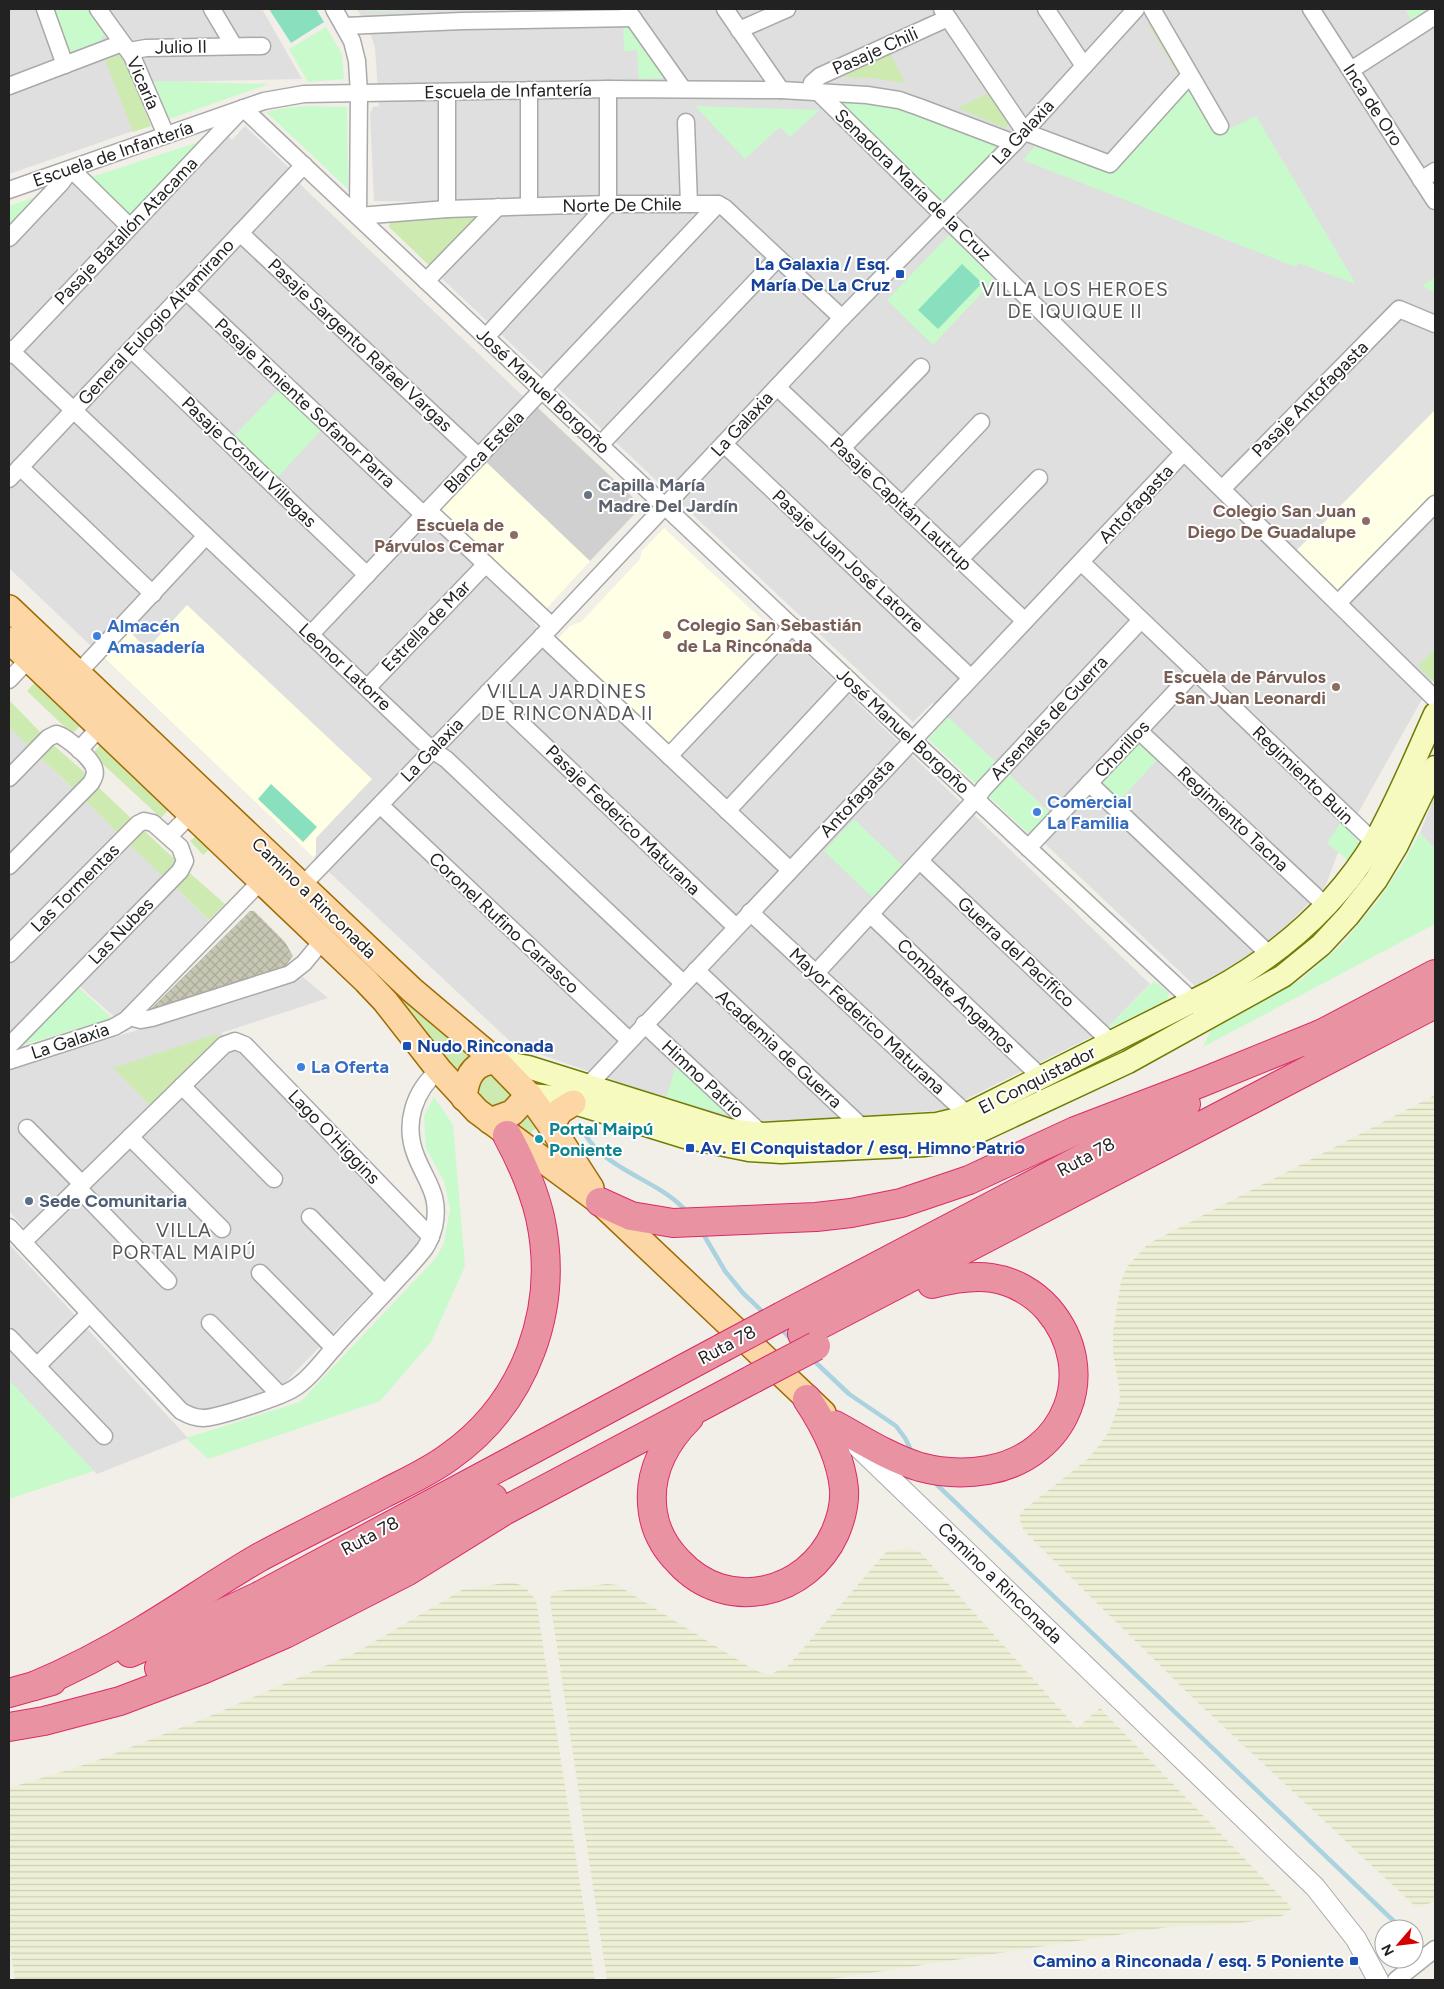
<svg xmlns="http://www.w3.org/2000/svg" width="1444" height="1989" font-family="Figtree,sans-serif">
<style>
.residential{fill:#e0dfdf}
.education{fill:#ffffe5}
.religious{fill:#d0d0d0}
.construction{fill:url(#construction-cross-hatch)}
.farmland{fill:url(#farmland-rules)}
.grass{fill:#cdebb0}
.park{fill:#c8facc}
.pitch{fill:#88e0be}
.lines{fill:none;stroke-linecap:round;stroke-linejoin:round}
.stream{stroke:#aad3df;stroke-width:4.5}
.minor-casing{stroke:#a9a9a9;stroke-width:19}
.tertiary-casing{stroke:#a9a9a9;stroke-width:22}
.secondary-casing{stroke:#707d05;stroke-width:25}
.primary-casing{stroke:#a06b00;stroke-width:28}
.motorway-casing{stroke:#dc2a67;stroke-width:30}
.minor{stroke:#fff;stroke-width:16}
.tertiary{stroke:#fff;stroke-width:20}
.secondary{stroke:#f7fabf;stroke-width:22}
.primary{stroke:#fcd6a4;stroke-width:25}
.motorway{stroke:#e892a2;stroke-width:28}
.motorway-bridge-casing{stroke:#dc2a67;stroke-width:30;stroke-linecap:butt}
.motorway-bridge{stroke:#e892a2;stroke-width:28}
.transit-dot{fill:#1a4fb4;stroke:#fff;stroke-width:2}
.worship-dot{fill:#6b7280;stroke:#fff;stroke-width:2}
.education-dot{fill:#8d6e63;stroke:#fff;stroke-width:2}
.shop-dot{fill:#3f7fe0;stroke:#fff;stroke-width:2}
.culture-dot{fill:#0f9aa8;stroke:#fff;stroke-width:2}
.service-dot{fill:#5c6f8a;stroke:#fff;stroke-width:2}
.labels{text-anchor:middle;stroke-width:4;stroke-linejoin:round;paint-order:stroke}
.street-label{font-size:18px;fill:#222;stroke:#fff}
.transit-label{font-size:18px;font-weight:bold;fill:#164399;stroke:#fff;text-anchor:end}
.worship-label{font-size:18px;font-weight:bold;fill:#5b616d;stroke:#fff;text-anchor:start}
.education-label{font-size:18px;font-weight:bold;fill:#785e54;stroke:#fff;text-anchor:end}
.shop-label{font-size:18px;font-weight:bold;fill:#366cbe;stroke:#fff;text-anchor:start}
.culture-label{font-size:18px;font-weight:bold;fill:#0d838f;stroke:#fff;text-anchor:start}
.service-label{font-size:18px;font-weight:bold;fill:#4e5e75;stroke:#fff;text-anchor:start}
.neighbourhood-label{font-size:19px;letter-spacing:1px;fill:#555;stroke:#fff}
</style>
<defs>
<pattern id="construction-cross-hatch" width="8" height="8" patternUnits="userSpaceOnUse" patternTransform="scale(1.25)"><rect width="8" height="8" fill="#c7c7b4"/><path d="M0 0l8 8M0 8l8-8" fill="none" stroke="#abab9a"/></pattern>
<pattern id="farmland-rules" width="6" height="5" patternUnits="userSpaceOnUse" patternTransform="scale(1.25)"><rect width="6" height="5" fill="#eef0d5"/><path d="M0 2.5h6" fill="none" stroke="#ccceb7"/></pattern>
</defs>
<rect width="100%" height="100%" fill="#f2efe9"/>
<g class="residential">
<polygon points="9,9 262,9 302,79 117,83 133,131 9,174"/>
<polygon points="357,9 1435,9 1435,676 1343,840 1325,887 1278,934 1250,956 1195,986 1043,842 1061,823 932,703 913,722 439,276 506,203 374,201 370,113 373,107 379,106 375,48 369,29"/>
<polygon points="245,126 288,167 301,185 526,399 422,512 530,618 556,655 671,765 792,640 1150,984 1105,1030 944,1110 779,1122 736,1120 624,1084 514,1045 314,858 9,568 9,246 73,178 130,234 226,133 232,140"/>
<polygon points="9,727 209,920 117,1019 69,977 9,1036"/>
<polygon points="1435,795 1435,849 1420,833"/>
<polygon points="303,977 328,998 221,1033 423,1239 281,1387 203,1411 184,1406 9,1211 9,1071"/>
<polygon points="9,1244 188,1438 97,1474 9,1387"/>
</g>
<g class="education">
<polygon points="1435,410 1435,492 1337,593 1296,551"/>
<polygon points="483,459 590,561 546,609 437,508"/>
<polygon points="664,528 773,630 774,640 673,743 665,745 557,640 570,626 581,622 640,559 642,551"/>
<polygon points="187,605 372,779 316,838 316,854 314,858 100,654 125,627 147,649"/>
</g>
<polygon class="religious" points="536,406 642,506 590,561 483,459"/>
<polygon class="construction" points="250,911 254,911 285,942 293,956 284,968 151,1015 151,1009"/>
<g class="farmland">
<polygon points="1435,1095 1435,1901 1417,1908 1192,1697 1024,1531 1019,1518 1021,1512 1089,1458 1109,1432 1119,1404 1120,1393 1113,1353 1113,1332 1121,1281 1127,1267 1148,1244"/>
<polygon points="908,1548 920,1552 1077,1728 1100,1708 1292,1908 1282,1916 1236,1924 1169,1927 825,1980 607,1980 550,1601 551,1596 554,1592 589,1586 607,1584 617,1585 751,1668 762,1673 770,1674 787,1667 886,1552 897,1549"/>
<polygon points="510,1582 524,1586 536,1600 595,1980 15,1980 9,1940 9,1788 93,1762 208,1717 357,1652 462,1590"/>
</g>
<g class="grass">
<polygon points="1153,18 1185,74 1180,78 1148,24"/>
<polygon points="889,51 905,83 873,78 832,77"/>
<polygon points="119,54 127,66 151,126 133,132 105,60"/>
<polygon points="992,91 1009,123 1005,128 958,108"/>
<polygon points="482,217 433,269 389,227 390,222 399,220"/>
<polygon points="1435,649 1435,683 1418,666"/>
<polygon points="39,678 84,722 72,734 27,691"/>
<polygon points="9,700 44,736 31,749 9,727"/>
<polygon points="103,742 171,807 161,818 92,754"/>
<polygon points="51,743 90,777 77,792 39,756"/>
<polygon points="94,783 134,821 120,835 82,797"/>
<polygon points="140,827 180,864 167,880 126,841"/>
<polygon points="201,832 214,845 203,855 190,841"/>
<polygon points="184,868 225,904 209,920 171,883"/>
<polygon points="307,899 483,1057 457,1082"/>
<polygon points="216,1034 224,1045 156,1111 113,1068"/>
<path d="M494,1071L514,1094L508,1108L480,1106C474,1081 472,1083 494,1071Z"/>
<polygon points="528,1114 540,1128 533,1130 529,1137 509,1125"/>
</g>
<g class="park">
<polygon points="50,9 88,9 104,34 100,42 66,53"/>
<polygon points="370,9 444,9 445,10 366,11"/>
<polygon points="1405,9 1435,9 1414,24"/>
<polygon points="623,24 631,24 665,78 639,79 637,50 624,51"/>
<polygon points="326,27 342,54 344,79 308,82 289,49"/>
<polygon points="154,81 269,84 169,119"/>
<polygon points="1191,81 1221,133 1256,116 1356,284 1298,263 1296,267 1023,160 1039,141 1111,168"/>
<polygon points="841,101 905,109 1000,146 941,205"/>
<polygon points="307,106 347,107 348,189 266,112 284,108"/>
<polygon points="695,106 820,110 790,137 780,127 745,159"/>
<polygon points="208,139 128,220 85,179"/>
<polygon points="44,194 9,231 9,206"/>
<polygon points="949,235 995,279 933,345 887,300"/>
<polygon points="1435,277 1435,293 1422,286"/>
<polygon points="281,387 324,427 275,480 231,439"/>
<polygon points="948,717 1052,815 1032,837 928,739"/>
<polygon points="1139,739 1159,758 1118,802 1097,783"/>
<polygon points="854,819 903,866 873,898 824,851"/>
<polygon points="1341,822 1360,843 1349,861 1327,843"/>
<polygon points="1420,833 1435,849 1435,924 1203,1047 1210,1031 1302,979 1341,945 1378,901 1402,865"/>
<polygon points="1154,981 1169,993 1167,1000 1105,1030"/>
<polygon points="77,986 112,1018 20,1046"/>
<polygon points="679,1056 730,1115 666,1098"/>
<polygon points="434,1097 453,1125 465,1266 431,1342 380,1401 208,1459 186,1438 300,1402 436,1258 444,1243 450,1208 444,1181 426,1148 424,1116"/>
<polygon points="9,1380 94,1471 9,1499"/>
</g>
<g class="pitch">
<polygon points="269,9 316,9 324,22 291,43"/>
<polygon points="962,264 982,283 938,329 918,310"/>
<polygon points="271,784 317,827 303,842 258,799"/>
</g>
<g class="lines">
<g class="stream">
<path d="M581,1129C587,1137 593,1147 601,1153C627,1176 665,1186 687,1212"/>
<polyline points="702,1232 725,1271 743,1293 766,1315"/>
<polyline points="779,1327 793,1341"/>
<polyline points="811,1358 849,1394 896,1426 905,1438 913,1454"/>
<polyline points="933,1481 1402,1929"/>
<polyline points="1414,1940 1421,1946"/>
</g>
<defs>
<g id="minor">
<polyline points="45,9 65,65"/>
<polyline points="98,9 132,56 166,135"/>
<polyline points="212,9 234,46"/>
<polyline points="334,9 352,41 357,61 359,93 358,216"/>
<polyline points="725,9 781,90"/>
<polyline points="942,9 1025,132 1110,164 1190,75"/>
<polyline points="1046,9 1084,66"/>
<polyline points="1152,9 1220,126"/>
<polyline points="1311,9 1435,201"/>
<polyline points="628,11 683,89"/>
<polyline points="345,26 462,21 633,18"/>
<polyline points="739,30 787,9"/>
<polyline points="129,51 146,48 262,46"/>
<polyline points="1351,70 1435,16"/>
<polyline points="9,86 122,43"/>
<polyline points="810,91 812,83 820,76 948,18"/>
<polyline points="447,92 447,209"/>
<polyline points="818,92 1435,699"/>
<polyline points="686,122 689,204"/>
<polyline points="1421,180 1435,171"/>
<polyline points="9,190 264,101 304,94 608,89 781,90 867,95 899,100 919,107 1014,143"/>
<polyline points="529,206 529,90"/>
<polyline points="358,216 447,209 608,204 718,204 725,208 842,318"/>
<polyline points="240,233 479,457"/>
<polyline points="9,238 61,183 71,169 129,226"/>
<polyline points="426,281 498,207"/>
<polyline points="186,291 424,515"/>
<polyline points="486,337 608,204 608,89"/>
<polyline points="9,349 432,750 446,759 683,983"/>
<polyline points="131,349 367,575"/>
<polyline points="9,355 243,108 923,750 1199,1007"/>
<polyline points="777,387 1025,621"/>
<polyline points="724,444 971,678"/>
<polyline points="600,445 778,258"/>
<polyline points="842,448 921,367"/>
<polyline points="20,467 153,594"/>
<polyline points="9,479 304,165"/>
<polyline points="1222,489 1399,309 1435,324"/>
<polyline points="902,505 981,422"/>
<polyline points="428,510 552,626"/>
<polyline points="960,559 1039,478"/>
<polyline points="1081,562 1374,842"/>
<polyline points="1338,603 1435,504"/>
<polyline points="310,635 718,204"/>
<polyline points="542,636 790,870"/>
<polyline points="78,673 206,536"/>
<polyline points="9,680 29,659"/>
<polyline points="367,688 486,564"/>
<polyline points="488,692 736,927"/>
<polyline points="1139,731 1326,906"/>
<polyline points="79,750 100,727"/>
<polyline points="669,756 792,626"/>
<path d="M9,778L48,738L56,734C65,735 92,759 94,768C96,774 94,778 91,783L9,866"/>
<polyline points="1089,783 1271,956"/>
<polyline points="380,805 629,1040"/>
<polyline points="727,811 849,680"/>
<polyline points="169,836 191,814"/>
<polyline points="1028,848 1195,671"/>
<polyline points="920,861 1112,1043"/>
<polyline points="295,893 552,626 842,318 1014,143 1136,9"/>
<polyline points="750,912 968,1115 972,1121"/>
<polyline points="870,914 1042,1078"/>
<polyline points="9,954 138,824 144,821 153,823 180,847 185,861 180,871 9,1046"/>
<polyline points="696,970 863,1128"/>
<polyline points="816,973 976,799 984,788 1141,620"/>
<polyline points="129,1017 141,1020 152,1018 290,974 304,963 323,940"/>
<polyline points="644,1024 762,1134"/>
<polyline points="9,1061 114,1027 126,1020 261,881"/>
<polyline points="182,1086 274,1179"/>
<polyline points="581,1093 1184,452"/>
<polyline points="27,1128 82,1184"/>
<polyline points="130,1137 222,1229"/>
<polyline points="78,1188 168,1281"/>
<polyline points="310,1217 384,1293"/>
<path d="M9,1227L181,1411C188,1415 195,1418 203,1418C217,1418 280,1397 293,1389C311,1378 326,1356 340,1341C358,1321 377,1302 395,1282C405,1271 416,1260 425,1248C429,1242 432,1234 434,1227C441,1195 426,1182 416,1156C403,1124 414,1091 439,1070"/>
<polyline points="23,1242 224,1045 235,1041 245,1045 431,1237"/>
<polyline points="260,1273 334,1348"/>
<polyline points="210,1323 280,1395"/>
<polyline points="9,1337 104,1436"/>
<polyline points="37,1366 89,1314"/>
<polyline points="1396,1980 1435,1949"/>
</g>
<polyline id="tertiary" points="856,1445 1315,1887 1356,1939 1378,1980"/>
<g id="secondary">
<path d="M496,1061L528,1067L729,1130L762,1134L937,1124L958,1119L1213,991C1279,955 1336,906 1375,841C1398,800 1416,756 1435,714"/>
<polyline points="529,1095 555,1097 685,1137 749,1150 781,1152 925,1145 965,1138 1128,1062 1283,976 1321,945 1348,916 1376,880 1397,845 1435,767"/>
</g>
<g id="primary">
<polyline points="9,608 412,990 496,1061 529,1095 551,1126 591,1188"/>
<polyline points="9,640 366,981 385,1001 439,1070 477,1111 600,1202 823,1413"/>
<path d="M464,1098C466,1077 473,1062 496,1061"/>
<polyline points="490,1121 512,1113 529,1095"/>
<polyline points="551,1126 560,1111 573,1103"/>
</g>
<g id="motorway">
<polyline points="1306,1042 1435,974"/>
<polyline points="600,1202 631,1216 673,1223 816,1217 851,1213 901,1203 969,1180 1075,1131 1198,1084 1321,1034"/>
<polyline points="782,1316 1186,1104"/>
<polyline points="802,1334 1435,1004"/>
<path d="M689,1418C663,1444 647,1475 653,1513C656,1532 666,1549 679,1562C727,1614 807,1595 835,1533C841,1519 845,1504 844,1489C841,1456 825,1426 807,1399"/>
<path d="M835,1425C862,1440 890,1458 920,1467C942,1473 965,1474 988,1470C1067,1456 1101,1371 1048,1309C1034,1293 1013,1281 992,1278C972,1275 952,1279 932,1284"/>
<polyline points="130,1653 216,1616 259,1596 722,1348"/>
<path d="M159,1668C275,1620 383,1557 493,1498"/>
<path d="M34,1686C72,1670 108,1651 143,1630C182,1607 220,1580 260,1557C301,1535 342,1515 383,1494C406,1482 429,1472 449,1457C526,1403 560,1308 540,1217C533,1187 521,1161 507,1135"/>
<polyline points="9,1693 52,1681"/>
<polyline points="9,1727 44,1721 120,1701 202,1670 285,1634 406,1572 504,1511 753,1379"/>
</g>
</defs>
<use href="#minor" class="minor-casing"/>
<use href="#tertiary" class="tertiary-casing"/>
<use href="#secondary" class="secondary-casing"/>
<use href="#primary" class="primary-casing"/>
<use href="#motorway" class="motorway-casing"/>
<use href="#minor" class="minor"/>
<use href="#tertiary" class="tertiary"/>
<use href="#secondary" class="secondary"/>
<use href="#primary" class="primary"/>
<use href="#motorway" class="motorway"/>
<defs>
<g id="motorway-bridge">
<polyline points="722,1348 782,1316"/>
<polyline points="753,1379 816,1346"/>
</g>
</defs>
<use href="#motorway-bridge" class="motorway-bridge-casing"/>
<use href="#motorway-bridge" class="motorway-bridge"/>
</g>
<g class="transit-dot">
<rect x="895" y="269" width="10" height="10" rx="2.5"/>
<rect x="402" y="1041" width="10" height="10" rx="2.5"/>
<rect x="685" y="1143" width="10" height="10" rx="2.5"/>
<rect x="1349" y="1956" width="10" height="10" rx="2.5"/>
</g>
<circle class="worship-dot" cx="588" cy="495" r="5"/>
<g class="education-dot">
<circle cx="1366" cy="521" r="5"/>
<circle cx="514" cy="535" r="5"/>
<circle cx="667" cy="635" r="5"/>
<circle cx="1336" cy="687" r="5"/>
</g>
<g class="shop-dot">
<circle cx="97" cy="636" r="5"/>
<circle cx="1037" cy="812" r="5"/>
<circle cx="301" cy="1067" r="5"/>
</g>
<circle class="culture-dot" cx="539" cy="1139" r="5"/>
<circle class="service-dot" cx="29" cy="1201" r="5"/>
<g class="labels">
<g class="street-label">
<text transform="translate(181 47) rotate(-1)" y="6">Julio II</text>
<text transform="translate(875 51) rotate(-24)" y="6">Pasaje Chili</text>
<text transform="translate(143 83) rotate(66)" y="6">Vicaría</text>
<text transform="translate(508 91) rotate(-1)" y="6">Escuela de Infantería</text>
<text transform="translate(1373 105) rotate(57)" y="6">Inca de Oro</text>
<text transform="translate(1023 132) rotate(-47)" y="6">La Galaxia</text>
<text transform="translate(113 154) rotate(-19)" y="6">Escuela de Infantería</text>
<text transform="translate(913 185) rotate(44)" y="6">Senadora María de la Cruz</text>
<text transform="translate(622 205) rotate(-1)" y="6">Norte De Chile</text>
<text transform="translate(126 231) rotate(-46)" y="6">Pasaje Batallón Atacama</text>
<text transform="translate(156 322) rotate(-47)" y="6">General Eulogio Altamirano</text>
<text transform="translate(360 345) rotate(43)" y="6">Pasaje Sargento Rafael Vargas</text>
<text transform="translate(543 391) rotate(43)" y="6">José Manuel Borgoño</text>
<text transform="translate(1310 399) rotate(-45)" y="6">Pasaje Antofagasta</text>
<text transform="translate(305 403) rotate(43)" y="6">Pasaje Teniente Sofanor Parra</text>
<text transform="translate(742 424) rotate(-47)" y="6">La Galaxia</text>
<text transform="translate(484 452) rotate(-46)" y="6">Blanca Estela</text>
<text transform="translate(249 462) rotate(44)" y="6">Pasaje Cónsul Villegas</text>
<text transform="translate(901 504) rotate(43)" y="6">Pasaje Capitán Lautrup</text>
<text transform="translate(1136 504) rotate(-47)" y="6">Antofagasta</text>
<text transform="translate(848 561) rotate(43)" y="6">Pasaje Juan José Latorre</text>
<text transform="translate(426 626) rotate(-46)" y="6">Estrella de Mar</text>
<text transform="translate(345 667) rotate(43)" y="6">Leonor Latorre</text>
<text transform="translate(1049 718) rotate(-47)" y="6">Arsenales de Guerra</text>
<text transform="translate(903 731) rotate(43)" y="6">José Manuel Borgoño</text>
<text transform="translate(1122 749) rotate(-47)" y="6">Chorillos</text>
<text transform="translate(432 750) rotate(-46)" y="6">La Galaxia</text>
<text transform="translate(1303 775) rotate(44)" y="6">Regimiento Buin</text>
<text transform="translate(857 798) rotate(-47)" y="6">Antofagasta</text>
<text transform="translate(1233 819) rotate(43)" y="6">Regimiento Tacna</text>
<text transform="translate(623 820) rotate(44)" y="6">Pasaje Federico Maturana</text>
<text transform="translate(75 888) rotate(-45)" y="6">Las Tormentas</text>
<text transform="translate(314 898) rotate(44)" y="6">Camino a Rinconada</text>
<text transform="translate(504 923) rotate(43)" y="6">Coronel Rufino Carrasco</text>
<text transform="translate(121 931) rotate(-46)" y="6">Las Nubes</text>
<text transform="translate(1016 952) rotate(43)" y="6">Guerra del Pacífico</text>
<text transform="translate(956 996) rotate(44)" y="6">Combate Angamos</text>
<text transform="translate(867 1021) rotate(43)" y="6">Mayor Federico Maturana</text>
<text transform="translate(70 1041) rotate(-18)" y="6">La Galaxia</text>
<text transform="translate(779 1049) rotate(43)" y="6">Academia de Guerra</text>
<text transform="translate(703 1079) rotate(43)" y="6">Himno Patrio</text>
<text transform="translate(1037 1080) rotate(-27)" y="6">El Conquistador</text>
<text transform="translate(334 1137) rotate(46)" y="6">Lago O'Higgins</text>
<text transform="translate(1086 1157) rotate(-28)" y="6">Ruta 78</text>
<text transform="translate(727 1345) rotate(-28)" y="6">Ruta 78</text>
<text transform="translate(370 1536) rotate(-28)" y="6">Ruta 78</text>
<text transform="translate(1000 1583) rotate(44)" y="6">Camino a Rinconada</text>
</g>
<g class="transit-label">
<text x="890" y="270">La Galaxia / Esq.<tspan x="890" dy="21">María De La Cruz</tspan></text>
<text x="417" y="1052" text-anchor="start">Nudo Rinconada</text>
<text x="700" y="1154" text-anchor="start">Av. El Conquistador / esq. Himno Patrio</text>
<text x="1344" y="1967">Camino a Rinconada / esq. 5 Poniente</text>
</g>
<g class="worship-label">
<text x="598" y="491">Capilla María<tspan x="598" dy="21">Madre Del Jardín</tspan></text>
</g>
<g class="education-label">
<text x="1356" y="517">Colegio San Juan<tspan x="1356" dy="21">Diego De Guadalupe</tspan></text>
<text x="504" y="531">Escuela de<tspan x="504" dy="21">Párvulos Cemar</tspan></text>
<text x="677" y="631" text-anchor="start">Colegio San Sebastián<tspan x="677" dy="21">de La Rinconada</tspan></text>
<text x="1326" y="683">Escuela de Párvulos<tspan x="1326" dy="21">San Juan Leonardi</tspan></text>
</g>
<g class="shop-label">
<text x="107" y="632">Almacén<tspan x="107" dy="21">Amasadería</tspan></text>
<text x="1047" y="808">Comercial<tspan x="1047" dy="21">La Familia</tspan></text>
<text x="311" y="1073">La Oferta</text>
</g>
<g class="culture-label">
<text x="549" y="1135">Portal Maipú<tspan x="549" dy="21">Poniente</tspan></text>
</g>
<g class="service-label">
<text x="39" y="1207">Sede Comunitaria</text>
</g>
<g class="neighbourhood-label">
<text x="1075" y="296">VILLA LOS HEROES<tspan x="1075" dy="22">DE IQUIQUE II</tspan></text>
<text x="567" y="698">VILLA JARDINES<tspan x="567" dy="22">DE RINCONADA II</tspan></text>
<text x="184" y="1237">VILLA<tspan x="184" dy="22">PORTAL MAIPÚ</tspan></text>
</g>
</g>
<rect width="1444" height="1989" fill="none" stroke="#222222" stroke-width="20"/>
<g transform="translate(1399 1944) rotate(242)"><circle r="24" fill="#ffffff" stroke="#a7a7a7"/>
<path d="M0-4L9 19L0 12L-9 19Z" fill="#d40000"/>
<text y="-8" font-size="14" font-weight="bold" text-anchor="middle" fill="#222222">N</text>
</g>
</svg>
